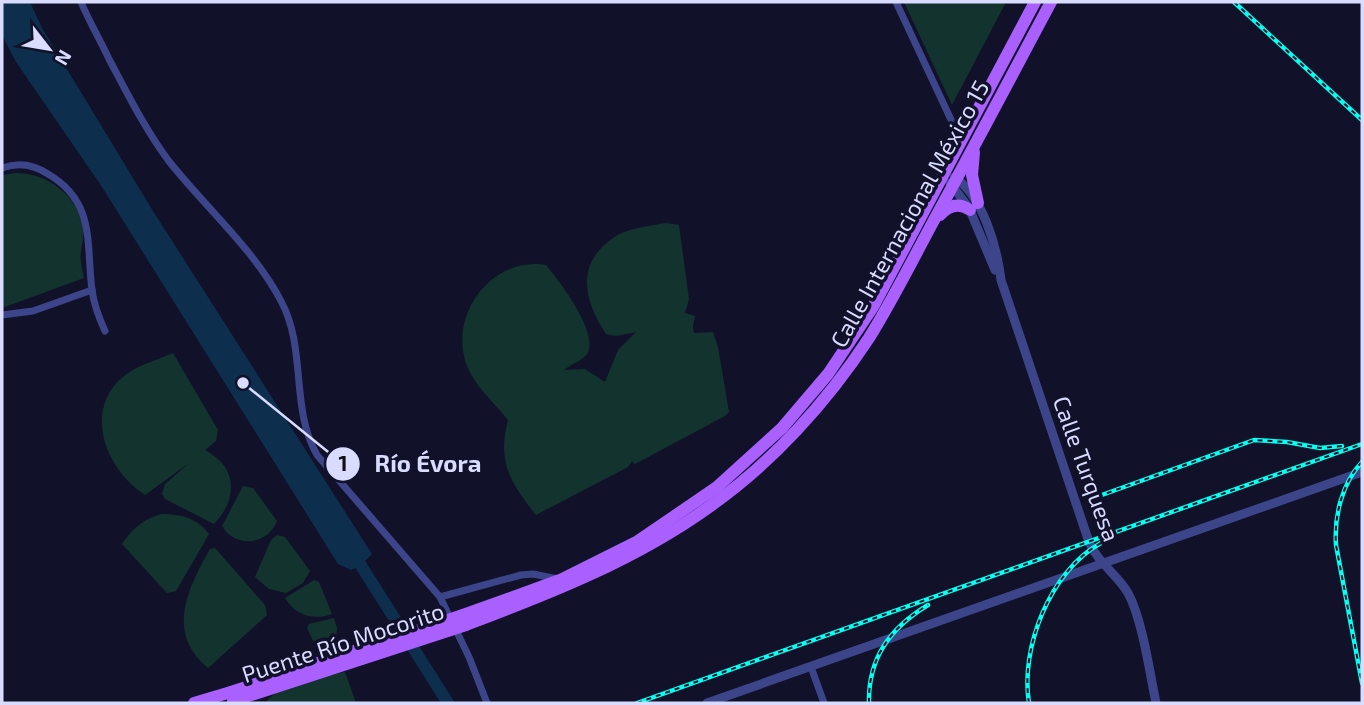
<svg xmlns="http://www.w3.org/2000/svg" width="1364" height="705" font-family="'Exo 2',sans-serif">
<style>
.green{fill:#13342e}
.water{fill:#0d2e4d}
.lines{fill:none;stroke-linecap:round;stroke-linejoin:round}
.river{stroke:#0d2e4d;stroke-width:12}
.minor{stroke:#3c4589;stroke-width:7}
.tertiary{stroke:#3c4589;stroke-width:9}
.primary{stroke:#aa60ff;stroke-width:12}
.rail-casing{stroke:#05fff0;stroke-width:4.5}
.rail{stroke:#11112a;stroke-width:2;stroke-dasharray:5;stroke-linecap:butt}
.primary-bridge{stroke:#aa60ff;stroke-width:12}
.labels{text-anchor:middle;stroke-width:7;stroke-linejoin:round;paint-order:stroke}
.street-label{font-size:23px;fill:#d9dbff;stroke:#11112a}
.leader{fill:none;stroke:#d9dbff;stroke-width:2.5}
.callout-dot{fill:#d9dbff;stroke:#11112a;stroke-width:2.5}
.mark-label{font-size:21px;text-anchor:middle;font-weight:bold;fill:#111}
.callout-label{font-size:24px;text-anchor:middle;font-weight:bold;fill:#d9dbff;stroke:#11112a;stroke-width:7;stroke-linejoin:round;paint-order:stroke}
</style>
<rect width="100%" height="100%" fill="#11112a"/>
<g class="green">
<polygon points="904,2 1006,2 952,105"/>
<path d="M16,173C47,173 78,195 83,228C85,240 79,250 81,261C81,267 83,272 84,278L2,308V175Z"/>
<path d="M666,223L679,225L689,299L685,313L695,316L693,326L694,333L713,332L718,347L729,412L725,416L635,464L632,461L628,467L536,515C510,482 497,462 508,420C494,402 474,386 466,363C449,313 493,256 546,265C559,281 600,333 587,354C583,360 570,365 564,370L585,369L605,382L618,350L636,332L616,336L606,334C584,301 575,264 613,238C627,228 649,226 666,223Z"/>
<path d="M173,353L218,430L216,441L205,450C238,467 238,499 214,524L165,499L162,494L165,484L189,463L145,495C106,470 82,410 124,376C137,365 158,360 173,353Z"/>
<path d="M243,486L253,488L277,521C267,545 236,549 222,526Z"/>
<path d="M162,514C181,514 197,518 209,534L176,591L167,593L122,544C133,528 143,519 162,514Z"/>
<polygon points="277,535 285,537 310,571 303,583 286,593 269,589 255,577 271,540"/>
<path d="M215,548L265,605L267,615L208,668C165,633 188,588 210,549Z"/>
<path d="M314,580L319,582L332,614C314,621 295,615 285,598Z"/>
<polygon points="334,618 337,628 336,639 317,649 307,628 309,624"/>
<path d="M345,672L356,703H265C283,681 318,678 345,672Z"/>
</g>
<polygon class="water" points="2,2 30,2 42,28 153,211 372,554 361,565 351,570 338,564 102,187 16,62 2,35"/>
<g class="lines">
<polyline class="river" points="353,553 448,703"/>
<g class="minor">
<path d="M81,2C89,21 100,40 109,59C127,93 145,129 168,160C204,206 254,249 281,301C307,349 290,408 317,455L440,597L469,657L487,703"/>
<polyline points="896,2 961,141"/>
<path d="M2,168C18,162 33,164 48,174C96,202 86,244 92,290C94,305 99,318 105,331"/>
<polyline points="2,315 33,311 92,290"/>
<polyline points="440,597 521,575 533,574 558,579"/>
<polyline points="811,667 824,703"/>
</g>
<g class="tertiary">
<path d="M954,177C983,196 997,247 1001,280L1089,542C1098,563 1117,574 1128,593C1142,618 1150,674 1156,703"/>
<polyline points="950,183 969,208 995,270"/>
<polyline points="707,703 1362,472"/>
</g>
<g class="primary">
<polyline points="974,152 972,175 978,203"/>
<path d="M940,215C949,205 959,202 970,210"/>
<polyline points="463,615 560,580 638,541 717,487 782,428 828,374 873,307 1035,2"/>
<path d="M466,625C551,593 635,560 709,507C772,463 827,402 869,338C892,301 912,261 933,222C973,149 1012,75 1051,2"/>
<polyline points="194,703 231,692"/>
</g>
<defs>
<g id="rail">
<polyline points="1234,2 1362,120"/>
<path d="M1362,462C1342,483 1334,516 1336,545L1362,683"/>
<polyline points="1088,500 1254,440 1287,442 1320,448 1342,446"/>
<polyline points="637,703 1362,444"/>
<path d="M869,703C868,658 890,628 928,605"/>
<path d="M1029,703C1020,648 1050,571 1101,543"/>
</g>
</defs>
<use href="#rail" class="rail-casing"/>
<use href="#rail" class="rail"/>
<g class="primary-bridge">
<polyline points="231,692 463,615"/>
<polyline points="233,701 466,625"/>
</g>
</g>
<g class="labels">
<g class="street-label">
<text transform="translate(910 214) rotate(-61)" y="8">Calle Internacional México 15</text>
<text transform="translate(1086 469) rotate(70)" y="8">Calle Turquesa</text>
<text transform="translate(343 643) rotate(-18)" y="8">Puente Río Mocorito</text>
</g>
</g>
<path class="leader" d="M243 383L343 464"/>
<g class="callout-dot">
<circle cx="243" cy="383" r="7"/>
<circle cx="343" cy="464" r="18"/>
</g>
<g class="mark-label">
<text x="343" y="471">1</text>
</g>
<g class="callout-label">
<text x="428" y="472">Río Évora</text>
</g>
<rect width="1364" height="705" fill="none" stroke="#d9dbff" stroke-width="7"/>
<g transform="translate(49 49) rotate(121)" stroke="#11112a" stroke-width="5" paint-order="stroke">
<path d="M0-5L12 26L0 18L-12 26Z" fill="#d9dbff"/>
<text y="-10" font-size="19" font-weight="bold" text-anchor="middle" fill="#d9dbff">N</text>
</g>
</svg>
